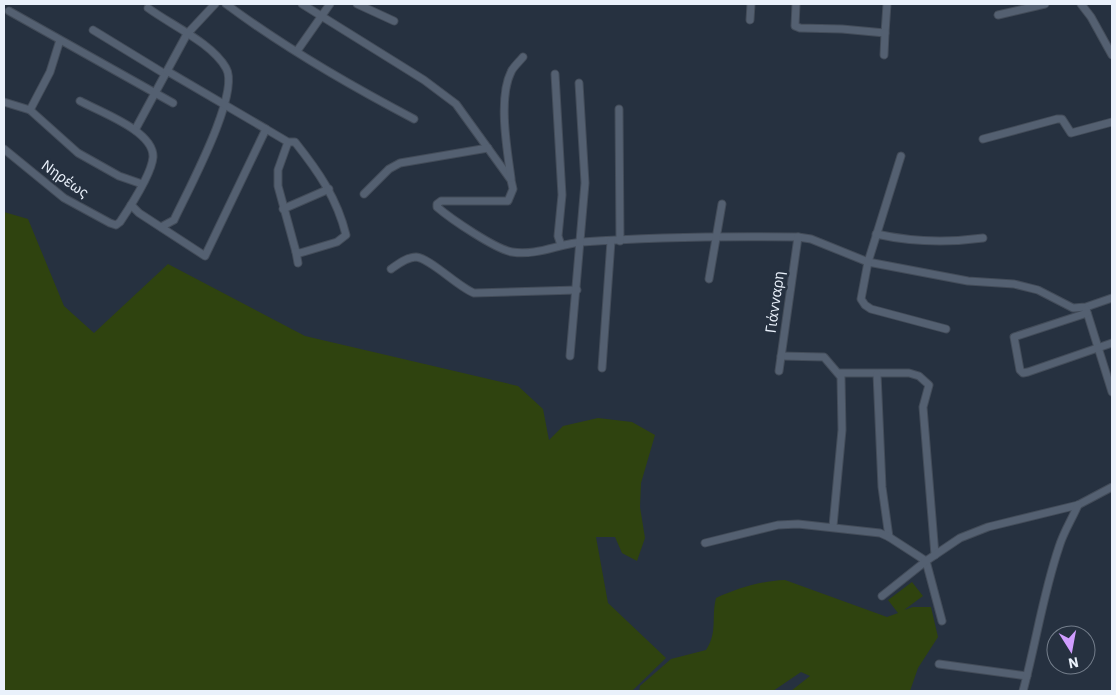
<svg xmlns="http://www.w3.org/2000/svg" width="1116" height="695" font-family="'IBM Plex Sans',sans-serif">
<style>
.green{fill:#2f430f}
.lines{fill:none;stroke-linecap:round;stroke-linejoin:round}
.minor-casing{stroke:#434c59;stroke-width:9}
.minor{stroke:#546071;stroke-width:7}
.labels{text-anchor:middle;stroke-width:5;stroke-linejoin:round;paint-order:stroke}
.street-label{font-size:15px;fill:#eaf1fb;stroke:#263140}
</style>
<rect width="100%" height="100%" fill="#263140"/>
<g class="green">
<polygon points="4,212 28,219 64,306 94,333 168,264 305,336 518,386 543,409 549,440 563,426 598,418 632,422 655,435 641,483 640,507 645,538 637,561 622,553 615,537 596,537 608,603 666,658 632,691 4,691"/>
<path d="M785,580L887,617L898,613L888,600L912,582L923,596L904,610L913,607H931L938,637L918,668L910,691H791L810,676L801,672L773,691H639L640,686L671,659L706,650C718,632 711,618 716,598C738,588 760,581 785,580Z"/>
</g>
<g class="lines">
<defs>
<g id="minor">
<path d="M226,4C285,48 349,85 414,119"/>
<path d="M302,4L424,80L456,104L511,180L513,189L508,201H441L437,204V207C451,219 495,249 512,252C537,256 558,244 582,242C654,237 726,236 798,237L811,239L868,262L968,281L1014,284L1038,290L1073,308L1086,307L1112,298"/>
<polyline points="357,4 394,21"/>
<polyline points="796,4 795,26 800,28 842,29 885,33 887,4"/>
<polyline points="1081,4 1091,17 1112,55"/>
<path d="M148,8C171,25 212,43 226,68C241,93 187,192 174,220L161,227"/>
<polyline points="9,11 173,103"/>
<polyline points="998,15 1045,4"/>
<polyline points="750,20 751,4"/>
<polyline points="93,30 165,74"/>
<polyline points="297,51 330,4"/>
<polyline points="884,55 885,33"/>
<polyline points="555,74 562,195 558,236 561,245"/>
<polyline points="4,102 30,110 78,153 119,176 142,184"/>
<polyline points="619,109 620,241"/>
<polyline points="30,110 50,72 60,40"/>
<path d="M266,129L288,142L278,170V186L296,252L300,253L337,242L346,235C337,198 318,171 295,142H288"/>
<polyline points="135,130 187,34 215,4"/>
<polyline points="983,139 1057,119 1062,119 1071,133 1112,122"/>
<path d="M4,149L64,198L110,223L116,225L120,222C130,207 152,174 153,157C154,131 100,112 80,101"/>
<polyline points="901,156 868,262 861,299 865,305 871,309 946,329"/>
<path d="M511,178C507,149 498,98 511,72C513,67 519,62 523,57"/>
<polyline points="364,194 389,169 400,163 488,148"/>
<polyline points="131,205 139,213 205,256 266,129 167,71"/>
<polyline points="283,209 329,189"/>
<path d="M876,234C912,242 946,243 983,238"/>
<polyline points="296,252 298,263"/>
<path d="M391,269C398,264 407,257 416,257C430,258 458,287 474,293L577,290"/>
<polyline points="709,279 722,204"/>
<polyline points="1086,309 1112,392"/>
<polyline points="1087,313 1014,337 1020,370 1023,373 1028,372 1112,343"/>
<polyline points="570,356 585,183 579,83"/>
<polyline points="781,356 824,357 841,377 842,430 833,526"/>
<polyline points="602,368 611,241"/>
<polyline points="779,371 798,237"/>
<polyline points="840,373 909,373 919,376 929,385 923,407 935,555"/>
<polyline points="877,374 882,487 889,537"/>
<polyline points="705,543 778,525 798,524 880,533 889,537 926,561 942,621"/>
<polyline points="882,596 926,561 960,538 988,527 1078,505 1112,487"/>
<polyline points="939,664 1027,676"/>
<path d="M1023,691C1036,643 1043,594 1059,547C1063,533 1072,519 1078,505"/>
</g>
</defs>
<use href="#minor" class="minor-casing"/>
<use href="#minor" class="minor"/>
</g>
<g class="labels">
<g class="street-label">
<text transform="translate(65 179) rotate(35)" y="5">Νηρέως</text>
<text transform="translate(775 302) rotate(-82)" y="5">Γιάνναρη</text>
</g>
</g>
<rect width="1116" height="695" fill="none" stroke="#eaf1fb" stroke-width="10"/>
<g transform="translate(1071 650) rotate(169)"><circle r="24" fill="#263140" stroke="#747e8b"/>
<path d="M0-4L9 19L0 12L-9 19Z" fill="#d09dff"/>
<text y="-8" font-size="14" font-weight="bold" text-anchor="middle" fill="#eaf1fb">N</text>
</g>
</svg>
